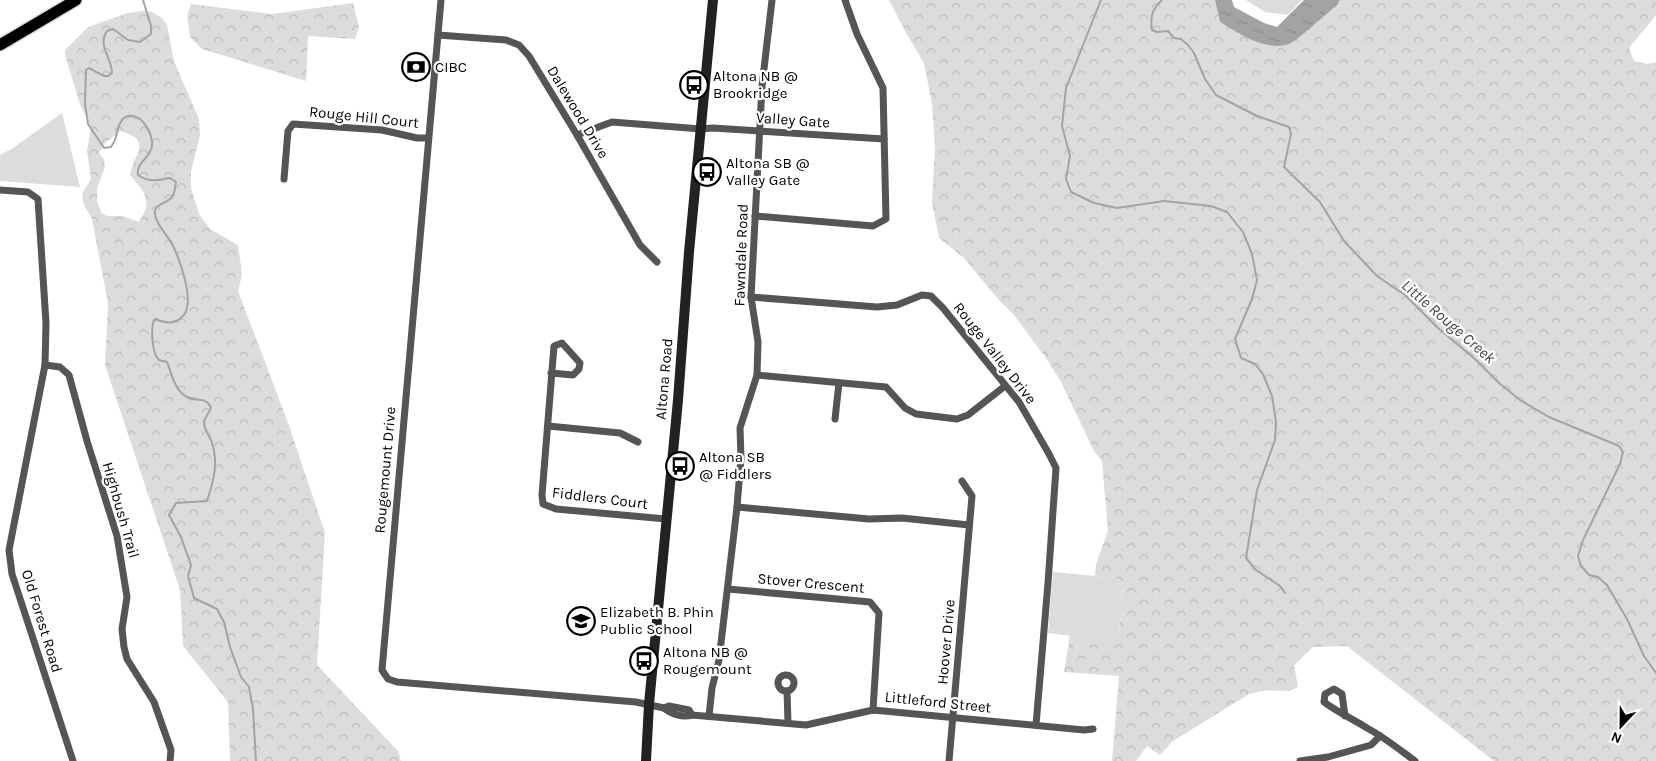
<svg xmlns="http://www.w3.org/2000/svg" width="1656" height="761" font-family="Karla,sans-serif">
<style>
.forest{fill:url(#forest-crowns);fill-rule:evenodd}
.green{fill:#dcdcdc}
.water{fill:url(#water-ripples)}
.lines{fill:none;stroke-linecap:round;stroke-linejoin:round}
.stream{stroke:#a3a3a3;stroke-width:2}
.primary-casing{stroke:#dbdbdb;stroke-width:14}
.street{stroke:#555;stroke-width:7}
.secondary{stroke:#222;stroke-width:10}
.primary{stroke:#000;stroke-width:11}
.labels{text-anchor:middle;stroke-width:4.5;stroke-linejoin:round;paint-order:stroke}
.poi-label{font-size:15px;fill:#000;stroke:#fff;text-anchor:start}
.street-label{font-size:15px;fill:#000;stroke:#fff}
.water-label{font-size:16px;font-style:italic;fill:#444;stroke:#fff}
</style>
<defs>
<pattern id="forest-crowns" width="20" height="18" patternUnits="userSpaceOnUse" patternTransform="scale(1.25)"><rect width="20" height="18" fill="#dcdcdc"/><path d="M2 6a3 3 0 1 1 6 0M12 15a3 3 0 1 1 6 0" fill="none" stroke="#bbb"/></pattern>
<pattern id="water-ripples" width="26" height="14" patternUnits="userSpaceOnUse" patternTransform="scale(1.25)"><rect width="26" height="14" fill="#a3a3a3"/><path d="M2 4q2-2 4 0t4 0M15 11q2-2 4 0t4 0" fill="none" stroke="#8b8b8b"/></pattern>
</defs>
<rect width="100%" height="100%" fill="#fff"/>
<g class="forest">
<polygon points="889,0 1215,0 1220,22 1250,39 1337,5 1340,0 1656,0 1656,15 1629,48 1634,61 1647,64 1656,62 1656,761 1494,761 1347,646 1313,647 1294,665 1298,687 1289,691 1267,690 1249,694 1173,741 1160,755 1147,746 1136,761 1112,761 1119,676 1064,672 1070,635 1117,642 1123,603 1117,578 1095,576 1096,564 1108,531 1102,461 1094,451 1060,380 1046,358 1014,315 998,299 964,258 939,238 932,203 935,147 932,104 924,63 906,33"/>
<polygon points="353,3 359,27 355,39 308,36 306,81 202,49 190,37 187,16 191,4 272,14"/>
<path d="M142,11L152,12L162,18L167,25L174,61L199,119L200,135L191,172V188L199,214L210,229L238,245L242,275L238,291L287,420L325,533L317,665L398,751L401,761H230L228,702L183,646L180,590L105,365L108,303L92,219L84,205L82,194L91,179L87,151L91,127L80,104L65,55V50L88,27L128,13ZM121,131C154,141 133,154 130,175C145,193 153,200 139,222L123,216H108L102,214L97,201V189L105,167L104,159L99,153L105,143Z"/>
</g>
<g class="green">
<polygon points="1246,0 1302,0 1288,15 1265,12"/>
<polygon points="62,113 80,187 0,181 0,155 13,148"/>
<polygon points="1053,572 1117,578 1123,603 1117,642 1048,633"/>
</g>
<path class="water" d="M1215,0H1232L1234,7L1264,23L1277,27L1304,0H1340L1337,5C1328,12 1297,41 1289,44C1266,52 1238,33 1220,22Z"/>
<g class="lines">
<g class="stream">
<path d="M143,0L151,26V34L140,42L128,40L113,29L107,31C97,45 112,58 112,73L108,76H104L89,68L86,70L85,104L88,124L104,148L111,147C113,144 115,140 116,137C118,126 122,110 138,118C142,119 145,125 148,129C162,157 135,158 138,175C149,183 158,180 170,178L176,182C175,187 175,193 172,197C167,204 153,203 155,215C157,225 166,234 171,242C179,257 196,302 183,316C175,325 165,323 155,319C150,326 152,354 159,360C161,361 164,361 167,362C172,374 174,390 187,397C197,402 206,396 211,408C209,413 205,417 204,422C204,429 208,434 211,440C219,461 214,480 207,501L176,503L169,515L181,537L191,565L188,576L194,598L217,609L224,622L230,647L241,677L249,687L253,709L256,761"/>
<polyline points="1101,0 1066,88 1062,126 1070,156 1066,179 1071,192 1094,203 1117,208 1164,201 1211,206 1227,212 1243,232 1252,254 1257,280 1252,299 1235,339 1241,358 1255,364 1263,374 1272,396 1276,422 1275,440 1257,490 1246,558 1256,570 1280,586 1285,593"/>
<path d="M1162,0C1152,9 1150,17 1152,30L1157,32L1168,31L1174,38L1181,39L1188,45L1194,53L1205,79L1216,95L1257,116L1289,127L1291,134L1284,167L1320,202L1344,241L1377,276L1405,295L1438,328L1475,359L1499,383L1520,400L1549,417L1619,446L1623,452L1620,464L1583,540L1578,556L1581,566L1589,575L1598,577L1607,585L1627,619L1644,656L1656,673"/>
</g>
<defs>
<polyline id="primary" points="0,45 76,0"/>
</defs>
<use href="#primary" class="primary-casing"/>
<g class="street">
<polyline points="441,0 382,670 388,679 397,682 636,702 664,708 669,706 689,710 692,715"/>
<polyline points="438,35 506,40 519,45 529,56 577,135 640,245 657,262"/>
<polyline points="577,135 612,122 701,129 713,128 884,139"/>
<polyline points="284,179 288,131 293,124 382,130 417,138 428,138"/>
<polyline points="0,190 28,192 38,199 46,323 45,365 9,550 12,574 73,761"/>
<polyline points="755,216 873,226 886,219 883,88 857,34 845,0"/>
<polyline points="751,297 877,307 897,305 922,295 931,296 943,308 1019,402 1049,454 1056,468 1048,583 1036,725"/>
<polyline points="45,365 60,367 69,375 87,441 117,536 127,597 122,629 124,647 127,659 154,702 171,750 170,761"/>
<path d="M551,373L573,375L579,369L580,363L562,343L554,346C550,395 546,445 542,495L543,504L556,509L666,519"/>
<polyline points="757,375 886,387 905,408 916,414 957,419 968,415 1005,386"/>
<polyline points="835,419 839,383"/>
<polyline points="548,426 620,433 638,442"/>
<polyline points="737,507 869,519 902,518 969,525"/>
<polyline points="728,589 870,602 879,613 873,710"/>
<circle cx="786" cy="683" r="8"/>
<polyline points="787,691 788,723"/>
<path d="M664,708C671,714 683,718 692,715L806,725L873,710L1084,730L1093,729"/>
<polyline points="709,716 712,688 719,660 737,507 741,458 740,428 757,375 758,342 751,297 762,86 772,0"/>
<path d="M1345,716L1342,694L1334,689L1325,694L1324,702C1337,712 1353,719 1367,728C1384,737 1400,750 1415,761"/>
<polyline points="949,761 972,496 962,481"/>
<polyline points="1300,761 1328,757 1371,745 1380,736"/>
</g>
<polyline class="secondary" points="646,761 649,704 678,400 689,252 713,0"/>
<use href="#primary" class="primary"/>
</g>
<defs>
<symbol id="bank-ring" viewBox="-11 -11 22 22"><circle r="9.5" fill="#fff" stroke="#000" stroke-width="1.5"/><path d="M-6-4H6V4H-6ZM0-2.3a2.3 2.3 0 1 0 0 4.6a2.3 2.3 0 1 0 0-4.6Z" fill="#000"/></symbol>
<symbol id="bus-ring" viewBox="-11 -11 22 22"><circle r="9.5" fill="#fff" stroke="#000" stroke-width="1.5"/><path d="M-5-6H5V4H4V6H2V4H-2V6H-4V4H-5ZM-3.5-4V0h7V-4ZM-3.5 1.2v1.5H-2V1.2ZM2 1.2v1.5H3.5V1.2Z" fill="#000"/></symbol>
<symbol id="school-ring" viewBox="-11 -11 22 22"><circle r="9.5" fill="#fff" stroke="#000" stroke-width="1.5"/><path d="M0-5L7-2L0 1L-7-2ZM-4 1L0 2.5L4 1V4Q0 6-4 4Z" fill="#000"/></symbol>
</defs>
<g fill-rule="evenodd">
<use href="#bank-ring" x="400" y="51" width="32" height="32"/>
<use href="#bus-ring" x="678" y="69" width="32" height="32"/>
<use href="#bus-ring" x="691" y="156" width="32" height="32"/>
<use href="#bus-ring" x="664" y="450" width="32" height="32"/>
<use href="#school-ring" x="565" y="605" width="32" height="32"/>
<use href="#bus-ring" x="628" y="645" width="32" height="32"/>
</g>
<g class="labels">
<g class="poi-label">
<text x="435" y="72">CIBC</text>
<text x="713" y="81">Altona NB @<tspan x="713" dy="17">Brookridge</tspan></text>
<text x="726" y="168">Altona SB @<tspan x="726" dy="17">Valley Gate</tspan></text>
<text x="699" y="462">Altona SB<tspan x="699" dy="17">@ Fiddlers</tspan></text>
<text x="600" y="617">Elizabeth B. Phin<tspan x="600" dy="17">Public School</tspan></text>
<text x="663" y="657">Altona NB @<tspan x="663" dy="17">Rougemount</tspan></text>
</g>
<g class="street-label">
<text transform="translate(578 112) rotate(59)" y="5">Dalewood Drive</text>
<text transform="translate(364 117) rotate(6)" y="5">Rouge Hill Court</text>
<text transform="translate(793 120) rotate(4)" y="5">Valley Gate</text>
<text transform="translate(741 255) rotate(-88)" y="5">Fawndale Road</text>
<text transform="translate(995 353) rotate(52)" y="5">Rouge Valley Drive</text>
<text transform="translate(664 379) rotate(-85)" y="5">Altona Road</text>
<text transform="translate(385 470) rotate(-85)" y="5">Rougemount Drive</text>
<text transform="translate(600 498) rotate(7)" y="5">Fiddlers Court</text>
<text transform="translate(121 510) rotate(74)" y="5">Highbush Trail</text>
<text transform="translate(811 583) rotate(5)" y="5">Stover Crescent</text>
<text transform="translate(42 621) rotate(73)" y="5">Old Forest Road</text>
<text transform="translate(946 642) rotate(-85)" y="5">Hoover Drive</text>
<text transform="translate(938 702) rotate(6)" y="5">Littleford Street</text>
</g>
<g class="water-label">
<text transform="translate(1449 321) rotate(41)" y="6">Little Rouge Creek</text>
</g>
</g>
<g transform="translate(1621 726) rotate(202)" stroke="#ffffff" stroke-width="4" paint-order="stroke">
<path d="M0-4L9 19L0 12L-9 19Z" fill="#000000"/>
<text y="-8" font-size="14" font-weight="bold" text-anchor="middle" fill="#000000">N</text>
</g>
</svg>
